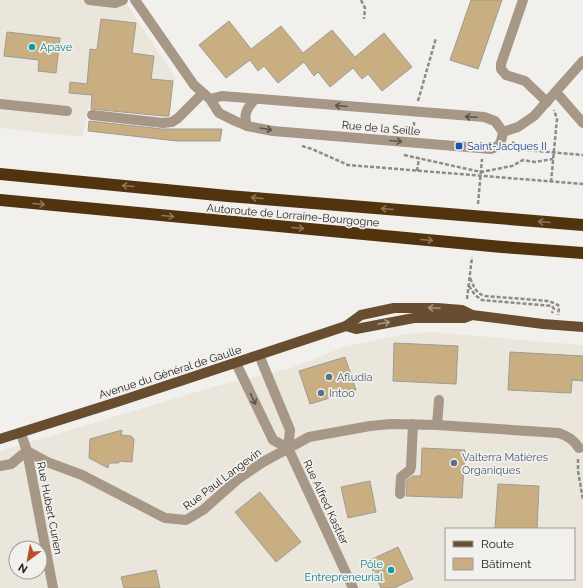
<svg xmlns="http://www.w3.org/2000/svg" width="583" height="588" font-family="Raleway,sans-serif">
<style>
.built{fill:#eae6db;fill-rule:evenodd}
.building{fill:#c9ae82;stroke:#9d9b98}
.lines{fill:none;stroke-linecap:round;stroke-linejoin:round}
.path{stroke:#8c8b88;stroke-width:2.5;stroke-dasharray:4 2;stroke-linecap:butt}
.minor{stroke:#a69786;stroke-width:10}
.major{stroke:#684d30;stroke-width:10}
.highway{stroke:#51340e;stroke-width:12}
.oneway{stroke:#5b544b}
.oneway2{stroke:#89765c}
.oneway3{stroke:#a69685}
.culture-dot{fill:#0f9aa8;stroke:#f2f0ec;stroke-width:1.5}
.transit-dot{fill:#1a4fb4;stroke:#f2f0ec;stroke-width:1.5}
.service-dot{fill:#5c6f8a;stroke:#f2f0ec;stroke-width:1.5}
.labels{text-anchor:middle;stroke-width:3.5;stroke-linejoin:round;paint-order:stroke}
.culture-label{font-size:11px;fill:#0d838f;stroke:#f2f0ec;text-anchor:start}
.street-label{font-size:11px;fill:#1d1d1b;stroke:#f2f0ec}
.transit-label{font-size:11px;fill:#164399;stroke:#f2f0ec;text-anchor:start}
.service-label{font-size:11px;fill:#4e5e75;stroke:#f2f0ec;text-anchor:start}
</style>
<rect width="100%" height="100%" fill="#f2f0ec"/>
<g class="built">
<polygon points="0,0 124,0 177,80 173,81 169,115 88,106 83,137 0,128"/>
<path d="M430,332L583,345V588H0V451L213,387L291,368L344,347L399,335ZM446,529H574V579H446ZM16,548H40V572H16Z"/>
</g>
<g class="building">
<polygon points="471,0 502,0 478,69 450,60"/>
<polygon points="101,19 136,23 132,53 154,56 151,79 173,81 169,116 163,116 91,109 92,95 69,93 70,82 87,84 90,49 97,50"/>
<polygon points="229,21 251,49 281,26 303,53 332,30 355,57 384,33 412,67 382,91 368,74 362,79 353,68 330,87 318,72 314,76 304,62 278,83 264,66 258,71 250,60 226,78 199,45"/>
<polygon points="7,32 60,38 56,73 38,71 39,60 4,56"/>
<polygon points="89,121 162,129 222,129 220,141 177,141 88,131"/>
<polygon points="394,343 458,346 456,384 393,381"/>
<polygon points="510,352 583,356 583,381 572,380 571,393 508,390"/>
<polygon points="345,357 356,390 310,404 299,371"/>
<polygon points="122,430 121,435 131,436 134,439 132,462 119,461 119,463 109,463 108,468 89,458 90,439"/>
<polygon points="422,448 465,450 462,498 406,496 407,480 413,476 421,476"/>
<polygon points="370,481 376,512 348,518 341,487"/>
<polygon points="498,484 539,486 537,529 495,529"/>
<polygon points="260,492 301,542 276,562 235,512"/>
<polygon points="398,547 413,579 394,588 381,588 368,561"/>
<polygon points="156,570 160,588 124,588 121,577"/>
</g>
<g class="lines">
<g class="path">
<polyline points="361,0 365,8 364,19"/>
<polyline points="418,101 436,38"/>
<polyline points="414,132 414,121"/>
<polyline points="512,142 525,150 583,155"/>
<polyline points="302,146 312,149 348,165 583,184"/>
<polyline points="404,155 481,172 512,166 523,160 535,162 553,159"/>
<polyline points="417,171 419,158"/>
<polyline points="551,182 557,119 554,110"/>
<polyline points="478,204 482,159"/>
<path d="M470,278C474,286 475,293 485,296L549,301L558,305L559,308L558,315"/>
<polyline points="469,286 475,295 482,300 552,306 554,309 552,313"/>
<polyline points="467,299 472,257"/>
<polyline points="578,459 578,471 583,500"/>
</g>
<g class="minor">
<polyline points="89,0 115,3 123,0"/>
<path d="M135,0L194,85L210,99L219,113L235,121L247,126L273,131L491,149C501,146 501,142 503,132L495,121L484,117L222,96L210,99"/>
<polyline points="523,0 501,64 501,69 506,75 525,81 547,102"/>
<polyline points="556,92 583,123"/>
<polyline points="0,104 67,111"/>
<polyline points="92,115 163,123 172,122 178,118 202,94"/>
<path d="M247,126C243,114 247,108 255,99"/>
<polyline points="503,132 518,127 534,116 583,61"/>
<polyline points="259,355 290,430 288,448 353,588"/>
<polyline points="236,363 273,440 288,448"/>
<polyline points="437,425 439,400"/>
<polyline points="21,434 27,451 53,588"/>
<path d="M0,466L11,464L27,451L47,462L82,475L165,518L186,520L203,510L238,479L263,462L309,437L370,426L391,424L437,425L559,433C568,436 574,440 579,448"/>
<polyline points="400,494 401,477 410,470 411,467 413,424"/>
</g>
<g class="major">
<polyline points="346,326 356,329 414,318 464,318 472,315"/>
<polyline points="0,439 120,401 346,326 361,315 394,308 437,308 462,310 472,315 543,324 583,327"/>
</g>
<g class="highway">
<polyline points="0,174 228,196 583,225"/>
<polyline points="0,200 502,247 583,253"/>
</g>
</g>
<defs><path id="oneway-shaft" d="M-6 0H5M1.5-3L5.5 0L1.5 3" fill="none" stroke-width="1.6" stroke-linecap="round" stroke-linejoin="round"/></defs>
<g class="oneway">
<use href="#oneway-shaft" transform="translate(341 106) rotate(-175)"/>
<use href="#oneway-shaft" transform="translate(471 117) rotate(-177)"/>
<use href="#oneway-shaft" transform="translate(266 129) rotate(10)"/>
<use href="#oneway-shaft" transform="translate(396 141) rotate(5)"/>
<use href="#oneway-shaft" transform="translate(253 399) rotate(65)"/>
</g>
<g class="oneway2">
<use href="#oneway-shaft" transform="translate(128 186) rotate(-175)"/>
<use href="#oneway-shaft" transform="translate(257 198) rotate(-175)"/>
<use href="#oneway-shaft" transform="translate(39 204) rotate(5)"/>
<use href="#oneway-shaft" transform="translate(387 209) rotate(-175)"/>
<use href="#oneway-shaft" transform="translate(168 216) rotate(5)"/>
<use href="#oneway-shaft" transform="translate(544 222) rotate(-175)"/>
<use href="#oneway-shaft" transform="translate(298 228) rotate(5)"/>
<use href="#oneway-shaft" transform="translate(427 240) rotate(5)"/>
</g>
<g class="oneway3">
<use href="#oneway-shaft" transform="translate(434 308) rotate(-177)"/>
<use href="#oneway-shaft" transform="translate(384 323) rotate(-10)"/>
</g>
<g class="culture-dot">
<circle cx="32" cy="47" r="4"/>
<circle cx="391" cy="570" r="4"/>
</g>
<rect class="transit-dot" x="455" y="142" width="8" height="8" rx="2"/>
<g class="service-dot">
<circle cx="329" cy="377" r="4"/>
<circle cx="321" cy="393" r="4"/>
<circle cx="454" cy="463" r="4"/>
</g>
<g class="labels">
<g class="culture-label">
<text x="40" y="51">Apave</text>
<text x="383" y="568" text-anchor="end">Pôle<tspan x="383" dy="13">Entrepreneurial</tspan></text>
</g>
<g class="street-label">
<text transform="translate(381 128) rotate(5)" y="4">Rue de la Seille</text>
<text transform="translate(293 215) rotate(5)" y="4">Autoroute de Lorraine-Bourgogne</text>
<text transform="translate(170 372) rotate(-18)" y="4">Avenue du Général de Gaulle</text>
<text transform="translate(222 479) rotate(-37)" y="4">Rue Paul Langevin</text>
<text transform="translate(326 502) rotate(65)" y="4">Rue Alfred Kastler</text>
<text transform="translate(50 508) rotate(79)" y="4">Rue Hubert Curien</text>
</g>
<g class="transit-label">
<text x="467" y="150">Saint-Jacques II</text>
</g>
<g class="service-label">
<text x="337" y="381">Afludia</text>
<text x="329" y="397">Intoo</text>
<text x="462" y="461">Valterra Matières<tspan x="462" dy="13">Organiques</tspan></text>
</g>
</g>
<rect x="445" y="528" width="130" height="52" fill="#f2f0ec" stroke="#9d9c98"/>
<rect x="453" y="541" width="20" height="6" fill="#684d30" stroke="#9d9c98"/>
<text x="481" y="548" font-size="12" fill="#1d1d1b">Route</text>
<rect x="453" y="558" width="20" height="12" fill="#c9ae82" stroke="#9d9c98"/>
<text x="481" y="568" font-size="12" fill="#1d1d1b">Bâtiment</text>
<g transform="translate(28 560) rotate(212)"><circle r="19" fill="#f2f0ec" stroke="#9d9c98"/>
<path d="M0-3L7 15L0 10L-7 15Z" fill="#b75026"/>
<text y="-6" font-size="11" font-weight="bold" text-anchor="middle" fill="#1d1d1b">N</text>
</g>
</svg>
